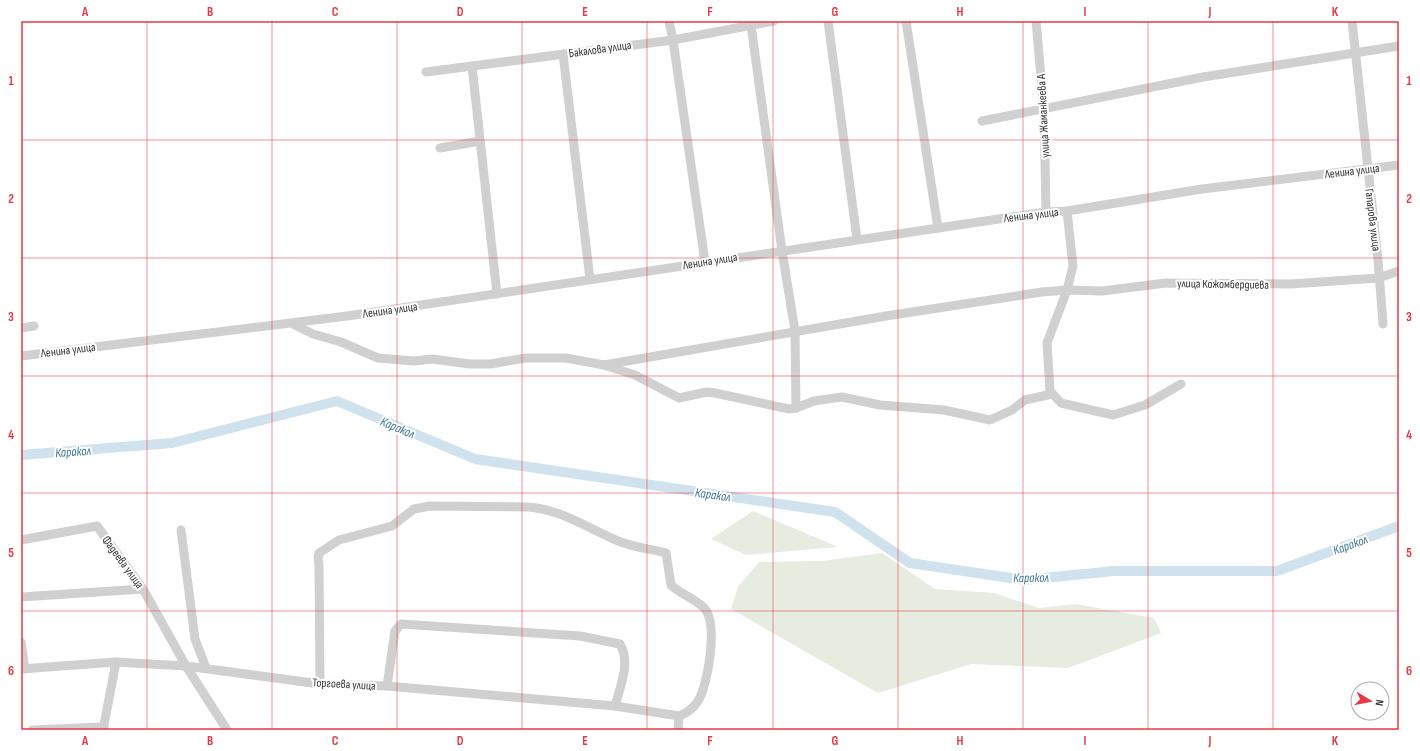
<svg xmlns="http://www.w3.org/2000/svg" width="1420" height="751" font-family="'Sofia Sans Condensed',sans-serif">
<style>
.green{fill:#e6ecdf}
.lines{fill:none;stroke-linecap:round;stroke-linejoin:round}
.river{stroke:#cfe2ee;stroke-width:10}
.minor{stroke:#d0d0d0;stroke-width:9}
.grid{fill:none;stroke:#e63946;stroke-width:1;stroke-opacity:0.55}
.labels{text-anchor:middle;stroke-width:4;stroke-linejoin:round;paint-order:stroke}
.street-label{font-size:12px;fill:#333;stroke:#fff}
.water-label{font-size:13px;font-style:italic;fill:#3f7597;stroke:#fff}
.neatline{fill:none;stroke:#e63946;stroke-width:1.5}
.grid-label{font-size:13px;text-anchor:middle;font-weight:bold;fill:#e63946}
</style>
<rect width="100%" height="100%" fill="#fff"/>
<g class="green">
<polygon points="753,511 838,547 746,555 711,539"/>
<polygon points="882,553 935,589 994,593 1039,608 1075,604 1154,618 1161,633 1068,668 971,664 878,693 731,609 738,587 759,562 822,561"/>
</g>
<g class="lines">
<polyline class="river" points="21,455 172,443 337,401 475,459 835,512 910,563 1024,580 1114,571 1277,571 1399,526"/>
<g class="minor">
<polyline points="669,21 673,40 705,262"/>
<polyline points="828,21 857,239"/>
<polyline points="906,21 938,228"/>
<polyline points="1036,21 1044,110 1046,212"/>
<polyline points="1352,21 1378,260 1383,324"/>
<polyline points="751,25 782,251 795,331 796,408"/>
<polyline points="563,54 590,279"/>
<polyline points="472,66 497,294"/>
<polyline points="426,72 673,40 774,21"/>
<polyline points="982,121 1203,77 1399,46"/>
<polyline points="440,148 480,141"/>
<polyline points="1067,211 1073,266 1067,290 1047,343 1050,391 1061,403 1113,415 1145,405 1181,384"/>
<polyline points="291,323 313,334 341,342 378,358 414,361 432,359 470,364 490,364 526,358 566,358 604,365 635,375 679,398 707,392 715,393 789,409 796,408 814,401 842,397 880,405 944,410 990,420 1012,410 1025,400 1052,394"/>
<polyline points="21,328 34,326"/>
<polyline points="21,356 347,316 1046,212 1067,211 1202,189 1399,165"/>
<polyline points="604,365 886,316 1042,292 1067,290 1102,291 1166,283 1291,284 1378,278 1399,271"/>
<polyline points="181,530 195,639 206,668"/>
<polyline points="21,540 97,526 143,589 186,666 227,730"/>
<polyline points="21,597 143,589"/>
<polyline points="21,642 25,669"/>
<path d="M21,669L116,662L186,666L320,684L387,686L615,706L679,716C687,713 693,709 698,701C708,685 718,625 705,609C698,600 680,594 671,585L666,553C650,549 633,547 618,541C587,528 561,509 527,507L430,506L414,509L392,526L339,540L319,553L318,558L319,565L320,684"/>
<path d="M387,686L395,631L401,624L580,636L620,644C631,663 620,687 615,706"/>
<polyline points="32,730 104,727"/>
<polyline points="103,730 116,662"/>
<polyline points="678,730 679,716"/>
</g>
</g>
<path class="grid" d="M147,21V730M272,21V730M397,21V730M522,21V730M647,21V730M773,21V730M898,21V730M1023,21V730M1148,21V730M1273,21V730M21,140H1399M21,258H1399M21,376H1399M21,493H1399M21,611H1399"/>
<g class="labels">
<g class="street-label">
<text transform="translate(600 49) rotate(-8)" y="4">Бакалова улица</text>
<text transform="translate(1043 116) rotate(-93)" y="4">улица Жаманкеева А</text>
<text transform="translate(1352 171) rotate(-7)" y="4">Ленина улица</text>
<text transform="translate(1031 215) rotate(-7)" y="4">Ленина улица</text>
<text transform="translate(1373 220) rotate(83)" y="4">Гапарова улица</text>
<text transform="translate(710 261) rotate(-9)" y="4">Ленина улица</text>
<text transform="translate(1223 284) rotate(1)" y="4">улица Кожомбердиева</text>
<text transform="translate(390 310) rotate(-8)" y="4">Ленина улица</text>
<text transform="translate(68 350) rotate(-7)" y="4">Ленина улица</text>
<text transform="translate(123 562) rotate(54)" y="4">Фадеева улица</text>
<text transform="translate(344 684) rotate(3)" y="4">Торгоева улица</text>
</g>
<g class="water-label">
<text transform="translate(398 427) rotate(23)" y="5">Каракол</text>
<text transform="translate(73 451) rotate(-4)" y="5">Каракол</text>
<text transform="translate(713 494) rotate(8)" y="5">Каракол</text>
<text transform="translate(1350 544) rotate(-20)" y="5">Каракол</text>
<text transform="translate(1031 577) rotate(-1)" y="5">Каракол</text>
</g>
</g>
<rect width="1420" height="751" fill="none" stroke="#ffffff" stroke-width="44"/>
<g transform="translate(1370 701) rotate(100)"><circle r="19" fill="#ffffff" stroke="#adadad"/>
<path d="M0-3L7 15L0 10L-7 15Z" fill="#e63946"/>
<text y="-6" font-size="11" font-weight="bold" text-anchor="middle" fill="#333333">N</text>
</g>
<rect x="22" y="22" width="1376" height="707" class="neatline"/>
<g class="grid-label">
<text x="85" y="16">A</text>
<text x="210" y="16">B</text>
<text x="335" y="16">C</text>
<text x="460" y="16">D</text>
<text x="585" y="16">E</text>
<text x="710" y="16">F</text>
<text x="835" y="16">G</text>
<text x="960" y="16">H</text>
<text x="1085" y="16">I</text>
<text x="1210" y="16">J</text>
<text x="1335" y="16">K</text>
<text x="11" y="85">1</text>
<text x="1409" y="85">1</text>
<text x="11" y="203">2</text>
<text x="1409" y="203">2</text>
<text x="11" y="321">3</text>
<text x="1409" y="321">3</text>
<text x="11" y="439">4</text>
<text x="1409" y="439">4</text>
<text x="11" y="557">5</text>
<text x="1409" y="557">5</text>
<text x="11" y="675">6</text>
<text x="1409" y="675">6</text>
<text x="85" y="745">A</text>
<text x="210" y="745">B</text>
<text x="335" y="745">C</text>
<text x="460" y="745">D</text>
<text x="585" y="745">E</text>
<text x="710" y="745">F</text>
<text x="835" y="745">G</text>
<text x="960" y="745">H</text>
<text x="1085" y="745">I</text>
<text x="1210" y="745">J</text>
<text x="1335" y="745">K</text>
</g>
</svg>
